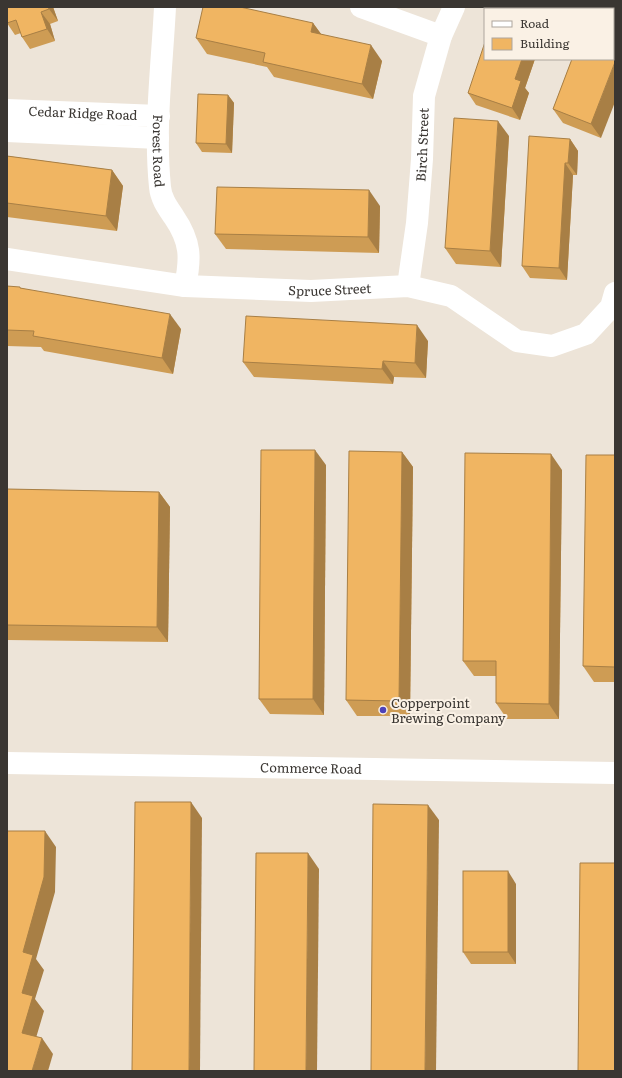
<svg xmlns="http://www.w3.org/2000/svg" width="622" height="1078" font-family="Literata,serif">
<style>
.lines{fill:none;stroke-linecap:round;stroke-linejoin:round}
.minor{stroke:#fff;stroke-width:22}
.wall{fill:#ce9c54}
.shaded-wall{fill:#a87f45}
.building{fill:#f0b562;stroke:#a87f45}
.poi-dot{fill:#4d42b9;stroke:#faf1e5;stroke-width:1.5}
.labels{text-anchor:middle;stroke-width:4;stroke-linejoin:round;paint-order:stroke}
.street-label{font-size:13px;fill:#3a3632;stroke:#faf1e5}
.poi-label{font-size:13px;fill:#3a3632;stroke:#faf1e5;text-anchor:start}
</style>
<rect width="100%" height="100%" fill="#ede4d8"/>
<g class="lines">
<g class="minor">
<path id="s1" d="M165,7C162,66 154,128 160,187C161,199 168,208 174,217C191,242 191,258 185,286"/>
<polyline points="361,7 441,36"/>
<path id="s2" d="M7,110L159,116"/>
<polyline points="7,131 158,138"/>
<path id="s3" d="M7,259L185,286L311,291L408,286L451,296L517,341L552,346L586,334L611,307L615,293"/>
<path id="s4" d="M408,286L417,223L422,159L424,96L441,36L454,7"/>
<path id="s5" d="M7,763L615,773"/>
</g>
</g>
<g class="wall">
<polygon points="7,7 53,7 58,21 50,24 55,41 30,49 22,37 21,33 15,35 7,23"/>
<polygon points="592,7 601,138 563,123 553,109"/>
<polygon points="313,23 321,34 382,61 373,99 274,77 267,67 207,54 196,38"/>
<polygon points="485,59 535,59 525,88 529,93 520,120 476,105 468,93"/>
<polygon points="228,95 234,103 232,153 202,152 196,143"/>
<polygon points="509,136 501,267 456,264 445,248"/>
<polygon points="570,139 578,151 577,175 573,175 567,280 530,278 522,266"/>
<polygon points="7,156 112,170 123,186 117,231 7,217"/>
<polygon points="380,206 379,253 226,249 215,234"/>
<polygon points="7,286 21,288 181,329 173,374 44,351 41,347 7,346"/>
<polygon points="428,341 426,378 394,377 393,384 254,377 243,362"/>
<polygon points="402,452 413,467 410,716 357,716 346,700"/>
<polygon points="615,455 615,682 594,682 583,666"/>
<polygon points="326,465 324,715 270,714 259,699"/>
<polygon points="562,470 559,719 507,719 496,703 496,676 474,676 463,661"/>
<polygon points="7,489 159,492 170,507 168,642 7,640"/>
<polygon points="516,884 516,964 471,964 463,952"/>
</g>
<g class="shaded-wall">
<polygon points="48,7 53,7 58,21 49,9"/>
<polygon points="540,7 553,7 552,9 540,9"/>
<polygon points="41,12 50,24 55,41 47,29"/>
<polygon points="313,23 324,38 311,32"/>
<polygon points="371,45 382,61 373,99 362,84"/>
<polygon points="522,59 535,59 525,88 529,93 520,120 512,108 515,79"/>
<polygon points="615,62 615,102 601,138 591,124"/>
<polygon points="228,95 234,103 232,153 226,144"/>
<polygon points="498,121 509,136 501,267 490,251"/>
<polygon points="570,139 578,151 577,175 568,163"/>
<polygon points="565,163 573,175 567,280 559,268"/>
<polygon points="112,170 123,186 117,231 106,216"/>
<polygon points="369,190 380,206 379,253 368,237"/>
<polygon points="170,314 181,329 173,374 162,358"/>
<polygon points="417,325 428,341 426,378 415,363"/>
<polygon points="383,361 394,377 393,384 382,369"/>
<polygon points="315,450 326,465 324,715 313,699"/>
<polygon points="402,452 413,467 410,716 399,701"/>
<polygon points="551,454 562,470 559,719 549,704"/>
<polygon points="159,492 170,507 168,642 157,627"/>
<polygon points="191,802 202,818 200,1071 189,1071"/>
<polygon points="428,805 439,820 436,1071 425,1071"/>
<polygon points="45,831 56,847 55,892 36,959 44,970 35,999 44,1011 33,1048 22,1033 22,993 23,952"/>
<polygon points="308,853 319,869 317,1071 306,1071"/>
<polygon points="508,871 516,884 516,964 508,952"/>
<polygon points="42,1038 53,1054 48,1071 32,1071"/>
</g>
<g class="building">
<polygon points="7,7 48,7 49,9 41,12 47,29 22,37 16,20 7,23"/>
<polygon points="203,7 240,7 313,23 311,32 371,45 362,84 263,62 265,53 196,38"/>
<polygon points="497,7 540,7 540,9 496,9"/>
<polygon points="592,7 615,7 615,62 591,124 553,109 572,59 613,59 613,9 591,9"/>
<polygon points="485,42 485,59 522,59 515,79 521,81 512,108 468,93"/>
<polygon points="198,94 228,95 226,144 196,143"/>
<polygon points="454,118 498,121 490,251 445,248"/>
<polygon points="529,136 570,139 568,163 565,163 559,268 522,266"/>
<polygon points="7,156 112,170 106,216 7,203"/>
<polygon points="217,187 369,190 368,237 215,234"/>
<polygon points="7,286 20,287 20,288 170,314 162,358 33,336 34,331 7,330"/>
<polygon points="246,316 417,325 415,363 383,361 382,369 243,362"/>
<polygon points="261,450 315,450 313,699 259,699"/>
<polygon points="349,451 402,452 399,701 346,700"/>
<polygon points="465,453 551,454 549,704 496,703 496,661 463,661"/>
<polygon points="586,455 615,455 615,667 583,666"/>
<polygon points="7,489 159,492 157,627 7,625"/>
<polygon points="135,802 191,802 189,1071 132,1071"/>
<polygon points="373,804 428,805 425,1071 371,1071"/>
<polygon points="7,831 45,831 44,877 23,952 33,955 22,993 33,996 22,1033 42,1038 32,1071 7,1071"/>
<polygon points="256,853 308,853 306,1071 254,1071"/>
<polygon points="580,863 615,863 615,1071 578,1071"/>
<rect x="463" y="871" width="45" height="81"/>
</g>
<circle class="poi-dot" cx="383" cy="710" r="4"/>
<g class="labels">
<g class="street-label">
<text dy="5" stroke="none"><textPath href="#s2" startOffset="76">Cedar Ridge Road</textPath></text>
<text dy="5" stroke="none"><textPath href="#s4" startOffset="142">Birch Street</textPath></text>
<text dy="5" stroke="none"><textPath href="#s1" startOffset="144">Forest Road</textPath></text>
<text dy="5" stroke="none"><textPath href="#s3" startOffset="325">Spruce Street</textPath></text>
<text dy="5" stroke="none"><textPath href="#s5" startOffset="304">Commerce Road</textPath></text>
</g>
<g class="poi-label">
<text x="391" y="708">Copperpoint<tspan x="391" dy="15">Brewing Company</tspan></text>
</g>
</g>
<rect width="622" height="1078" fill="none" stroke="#3a3632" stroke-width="16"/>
<rect x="484" y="8" width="130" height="52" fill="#faf1e5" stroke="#ada69d"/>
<rect x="492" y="21" width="20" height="6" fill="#ffffff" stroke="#ada69d"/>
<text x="520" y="28" font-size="12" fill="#3a3632">Road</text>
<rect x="492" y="38" width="20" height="12" fill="#f0b562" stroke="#ada69d"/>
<text x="520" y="48" font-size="12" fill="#3a3632">Building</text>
</svg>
